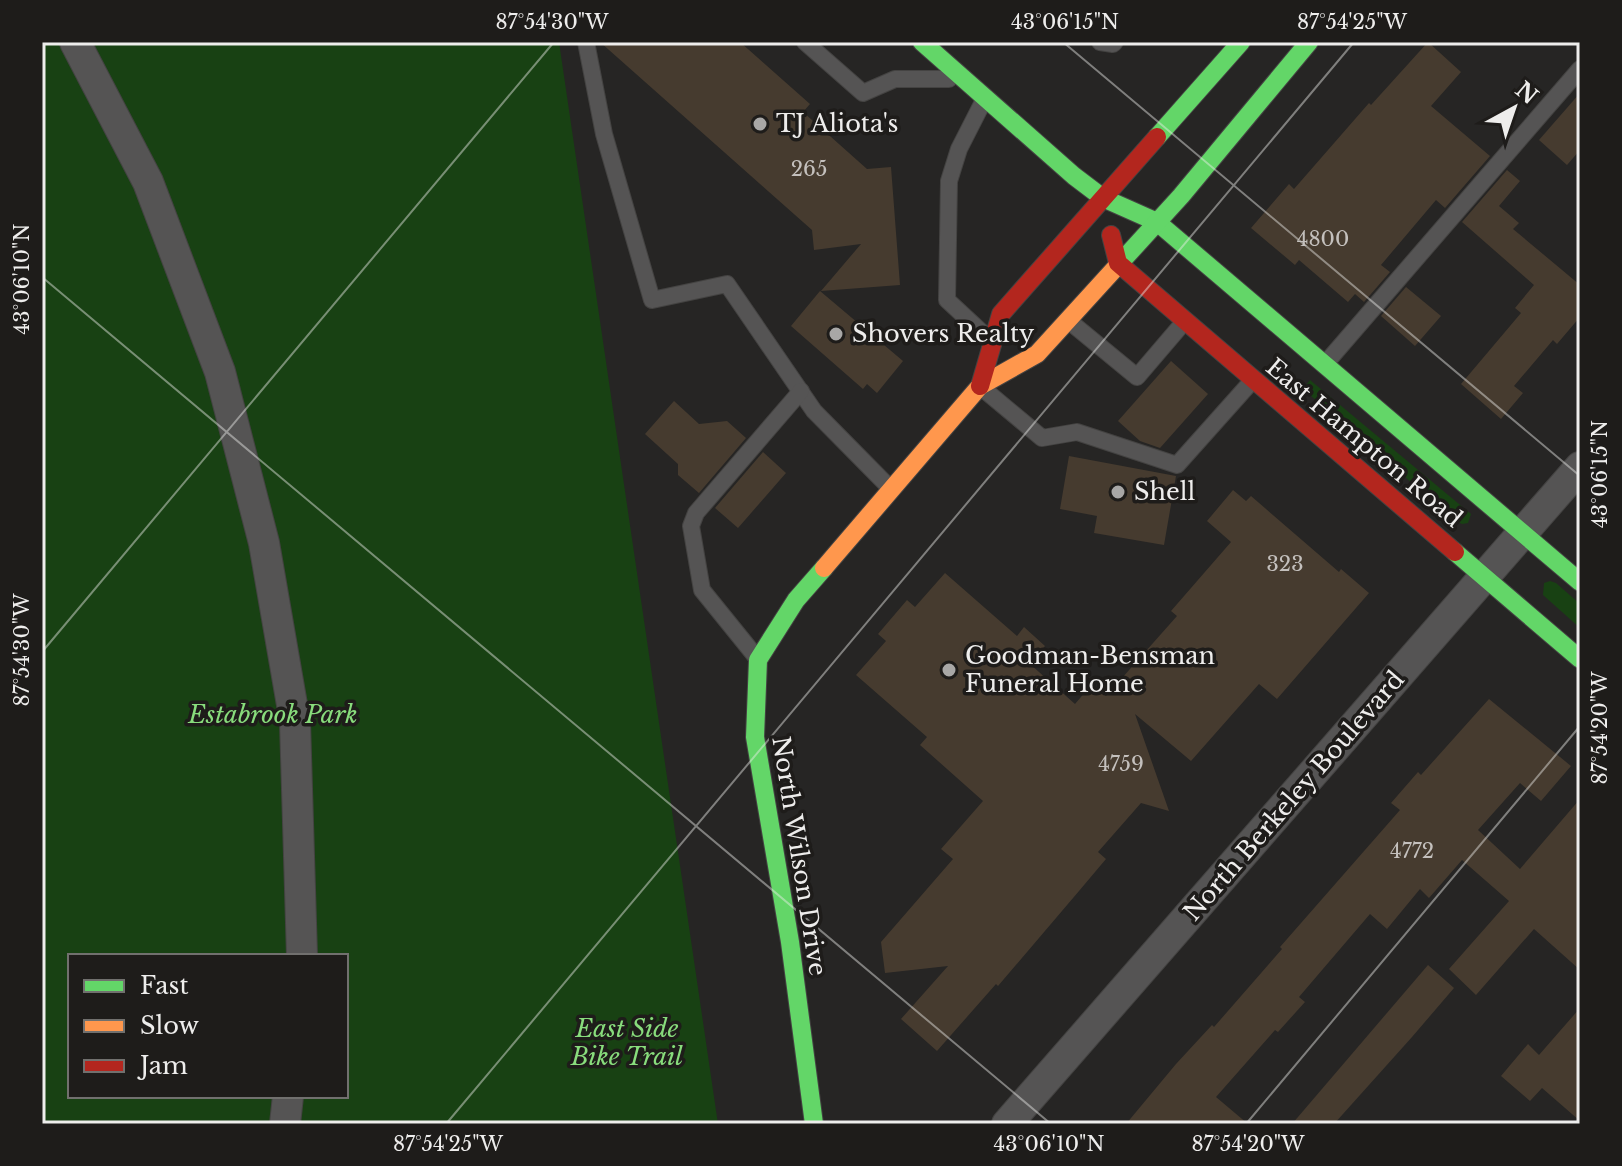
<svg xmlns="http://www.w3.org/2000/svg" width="1622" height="1166" font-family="'Libre Baskerville',serif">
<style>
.green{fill:#184113;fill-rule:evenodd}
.building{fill:#463b2f}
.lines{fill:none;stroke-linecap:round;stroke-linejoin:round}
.lane-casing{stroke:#444342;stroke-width:18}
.street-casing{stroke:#444342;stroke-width:32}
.fast-casing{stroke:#444342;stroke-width:20}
.slow-casing{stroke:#444342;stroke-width:20}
.jam-casing{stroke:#444342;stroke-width:20}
.lane{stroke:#555454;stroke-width:16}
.street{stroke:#555454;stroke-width:30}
.fast{stroke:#63d668;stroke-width:18}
.slow{stroke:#ff974d;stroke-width:18}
.jam{stroke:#b3261e;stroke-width:18}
.ticks{fill:none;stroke:#eeedec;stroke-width:2;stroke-opacity:0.45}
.poi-dot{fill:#a8a7a6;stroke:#1e1c1a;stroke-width:3}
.labels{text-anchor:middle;stroke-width:7;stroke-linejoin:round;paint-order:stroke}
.number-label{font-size:20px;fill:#c4c0bd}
.poi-label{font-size:24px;fill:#eeedec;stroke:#1e1c1a;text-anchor:start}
.street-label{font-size:24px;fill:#eeedec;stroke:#1e1c1a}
.park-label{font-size:24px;font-style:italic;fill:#88dc7c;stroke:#1e1c1a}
.neatline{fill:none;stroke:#eeedec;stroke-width:3}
.ticks-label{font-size:20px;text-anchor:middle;fill:#eeedec}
</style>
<rect width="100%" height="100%" fill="#262524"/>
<g class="green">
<path d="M42,42H559L718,1124H42ZM70,956H346V1096H70Z"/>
<polygon points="1310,380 1471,514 1468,523 1462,524 1456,521 1303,389"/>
<polygon points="1550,581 1556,583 1580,604 1580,628 1543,595 1544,583"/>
</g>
<g class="building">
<polygon points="600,42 740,42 810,104 803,112 867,169 891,167 900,285 821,291 861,244 814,250 812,230"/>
<polygon points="1428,42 1461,72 1431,106 1490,156 1445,208 1436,200 1381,265 1390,272 1364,302 1355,294 1348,302 1299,260 1295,265 1251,228 1289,184 1294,189 1369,103 1371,105"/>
<polygon points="1580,93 1580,150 1567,165 1539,140"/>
<polygon points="1507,170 1520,181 1499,206 1519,223 1513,229 1580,285 1580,317 1557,344 1553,340 1514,386 1523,393 1501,419 1461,384 1521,313 1515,308 1534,285 1462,222"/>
<polygon points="1406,287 1441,316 1415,346 1381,316"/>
<polygon points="820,291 903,361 877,393 867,384 863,389 791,326"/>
<polygon points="1171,361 1208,394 1160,448 1140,441 1118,421"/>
<polygon points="674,401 699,424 727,421 746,438 699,493 678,475 678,464 645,434"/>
<polygon points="763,452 786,473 738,528 715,508"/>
<polygon points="1069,456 1176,476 1164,545 1094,533 1097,516 1060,509"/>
<polygon points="1233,490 1246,501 1251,496 1339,572 1341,569 1369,593 1277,699 1259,684 1191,761 1135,714 1169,811 1141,803 1098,852 1106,859 1079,891 998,986 996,984 937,1051 901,1019 948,966 885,973 881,942 953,859 941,849 983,801 920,745 927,737 856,675 886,641 878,634 907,600 915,607 945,573 1017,636 1024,627 1045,646 1030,664 1075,704 1092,684 1106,696 1177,616 1171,611 1231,542 1207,521"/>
<polygon points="1489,699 1571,766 1541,801 1520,783 1478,830 1520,869 1580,799 1580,970 1534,929 1476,995 1449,969 1509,901 1462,860 1429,898 1420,889 1387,929 1370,914 1299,997 1305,1002 1278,1032 1275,1030 1216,1097 1248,1124 1126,1124 1176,1064 1212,1025 1214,1027 1282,949 1280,947 1400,810 1391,803 1418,772 1421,775"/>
<polygon points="1428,965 1454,988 1412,1037 1334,1124 1292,1124"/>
<polygon points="1580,1008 1580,1121 1542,1088 1530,1101 1501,1076 1528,1044 1539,1055"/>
</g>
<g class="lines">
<defs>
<g id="lane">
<polyline points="586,42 604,134 652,300 727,284 814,411 891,489"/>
<polyline points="805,42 863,93 895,79 949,79"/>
<polyline points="1100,42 1113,44 1115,42"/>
<polyline points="984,100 959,149 949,181 947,300 989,339"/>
<polyline points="1069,321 1137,377 1184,322"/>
<polyline points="1325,364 1580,69"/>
<polyline points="981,387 1042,438 1077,432 1177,465 1252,381"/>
<polyline points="757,658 702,590 691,526 696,513 801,391"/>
</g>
<g id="street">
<polyline points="75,42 148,182 220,372 264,543 295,722 302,956"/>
<polyline points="285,1124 288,1096"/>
<polyline points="1007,1124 1580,467"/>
</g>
<g id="fast">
<polyline points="922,42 1074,176 1103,198 1157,222 1580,582"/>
<polyline points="1157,137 1241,42"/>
<polyline points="1119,264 1181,196 1309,42"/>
<polyline points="1455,552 1580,659"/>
<polyline points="814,1124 790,942 755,737 758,660 796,600 824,568"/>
</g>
<polyline id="slow" points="824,568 980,386 1037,354 1119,264"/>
<g id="jam">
<polyline points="1111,235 1118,263 1455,552"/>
<polyline points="980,386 1001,314 1157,137"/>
</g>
</defs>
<use href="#lane" class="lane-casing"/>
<use href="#street" class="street-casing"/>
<use href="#fast" class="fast-casing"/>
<use href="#slow" class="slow-casing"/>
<use href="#jam" class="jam-casing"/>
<use href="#lane" class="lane"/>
<use href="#street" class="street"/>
<use href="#fast" class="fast"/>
<use href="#slow" class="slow"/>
<use href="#jam" class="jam"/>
</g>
<path class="ticks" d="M1063,42L1580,476M42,277L1051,1124M42,652L554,42M446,1124L1354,42M1246,1124L1580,726"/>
<g class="poi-dot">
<circle cx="760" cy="124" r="8"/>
<circle cx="836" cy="334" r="8"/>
<circle cx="1118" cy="492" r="8"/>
<circle cx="949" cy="670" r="8"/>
</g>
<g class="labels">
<g class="number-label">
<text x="809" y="176">265</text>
<text x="1323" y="246">4800</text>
<text x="1285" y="571">323</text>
<text x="1121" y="771">4759</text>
<text x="1412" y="858">4772</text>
</g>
<g class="poi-label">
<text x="776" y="132">TJ Aliota's</text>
<text x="852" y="342">Shovers Realty</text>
<text x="1134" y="500">Shell</text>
<text x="965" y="664">Goodman-Bensman<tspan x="965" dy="28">Funeral Home</tspan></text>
</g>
<g class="street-label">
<text transform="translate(1364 443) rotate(40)" y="8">East Hampton Road</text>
<text transform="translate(1294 796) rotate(-49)" y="8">North Berkeley Boulevard</text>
<text transform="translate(799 856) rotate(81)" y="8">North Wilson Drive</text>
</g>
<g class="park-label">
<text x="273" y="723">Estabrook Park</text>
<text x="627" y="1037">East Side<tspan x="627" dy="28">Bike Trail</tspan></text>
</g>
</g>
<rect width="1622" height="1166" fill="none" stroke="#1e1c1a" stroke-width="88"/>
<rect x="68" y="954" width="280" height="144" fill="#1e1c1a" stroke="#71706e" stroke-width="2"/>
<rect x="84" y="980" width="40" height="12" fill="#63d668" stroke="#71706e" stroke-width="2"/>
<text x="140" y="994" font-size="24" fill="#eeedec">Fast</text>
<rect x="84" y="1020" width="40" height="12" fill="#ff974d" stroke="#71706e" stroke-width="2"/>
<text x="140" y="1034" font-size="24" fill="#eeedec">Slow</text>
<rect x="84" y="1060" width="40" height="12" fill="#b3261e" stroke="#71706e" stroke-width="2"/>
<text x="140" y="1074" font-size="24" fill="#eeedec">Jam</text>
<g transform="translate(1514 108) rotate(40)" stroke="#1e1c1a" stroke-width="6" paint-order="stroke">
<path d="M0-6L14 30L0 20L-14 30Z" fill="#eeedec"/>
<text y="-12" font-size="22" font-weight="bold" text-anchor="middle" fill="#eeedec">N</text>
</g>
<rect x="44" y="44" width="1534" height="1078" class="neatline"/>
<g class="ticks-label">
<text x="552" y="29">87°54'30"W</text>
<text x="1065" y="29">43°06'15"N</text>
<text x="1352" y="29">87°54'25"W</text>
<text transform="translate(22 279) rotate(-90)" y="7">43°06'10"N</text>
<text transform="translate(1600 474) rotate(-90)" y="7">43°06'15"N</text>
<text transform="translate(22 650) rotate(-90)" y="7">87°54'30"W</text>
<text transform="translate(1600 728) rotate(-90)" y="7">87°54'20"W</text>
<text x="448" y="1151">87°54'25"W</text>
<text x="1049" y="1151">43°06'10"N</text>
<text x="1248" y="1151">87°54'20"W</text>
</g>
</svg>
